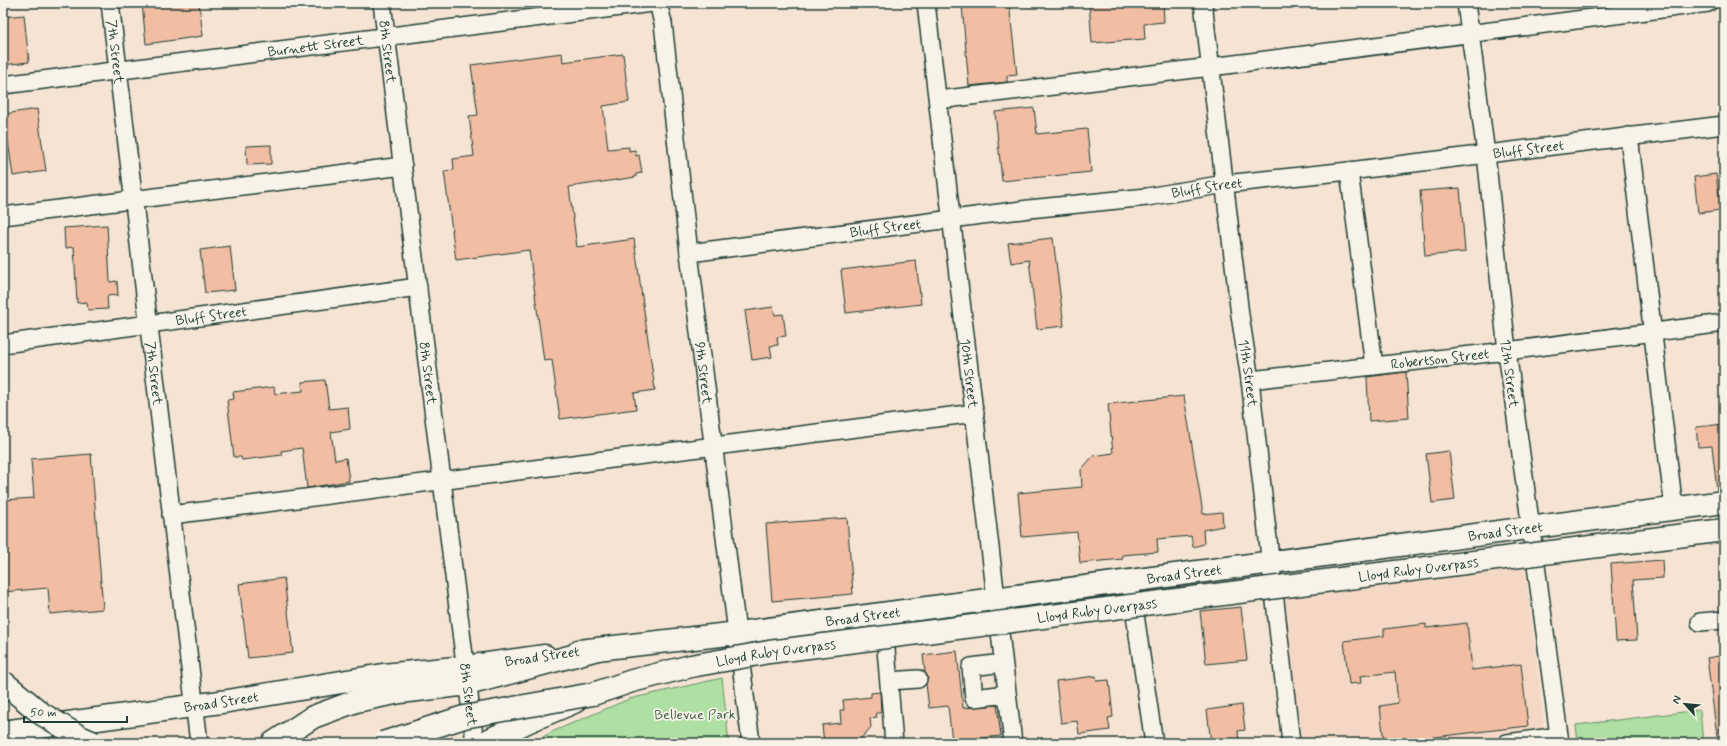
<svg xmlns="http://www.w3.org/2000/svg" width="1727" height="746" font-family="Mynerve,sans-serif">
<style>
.built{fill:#f4d8c5}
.green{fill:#ade0a2;stroke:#668e6b}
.building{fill:#f1bda3;stroke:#1f3d34}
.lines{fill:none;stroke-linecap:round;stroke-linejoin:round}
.minor-casing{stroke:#1f3d34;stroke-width:20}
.major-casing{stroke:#1f3d34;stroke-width:25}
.highway-casing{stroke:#1f3d34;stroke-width:25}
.minor{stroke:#f7f3e8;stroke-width:17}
.major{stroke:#f7f3e8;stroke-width:22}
.highway{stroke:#f7f3e8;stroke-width:22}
.highway-bridge-casing{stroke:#1f3d34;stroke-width:25;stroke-linecap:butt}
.highway-bridge{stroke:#f7f3e8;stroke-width:22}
.labels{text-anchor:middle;stroke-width:3.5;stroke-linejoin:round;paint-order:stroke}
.street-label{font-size:14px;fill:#1f3d34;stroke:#f7f3e8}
.park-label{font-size:14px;fill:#3b5e4a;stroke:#f7f3e8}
</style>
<rect width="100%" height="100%" fill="#f5e3d3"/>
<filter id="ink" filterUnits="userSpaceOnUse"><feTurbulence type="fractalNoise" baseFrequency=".025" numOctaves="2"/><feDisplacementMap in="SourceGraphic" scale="8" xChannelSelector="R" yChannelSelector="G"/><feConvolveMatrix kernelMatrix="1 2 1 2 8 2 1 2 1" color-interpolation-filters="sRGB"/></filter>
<g filter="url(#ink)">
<polygon class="built" points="1525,568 1545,734 1472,743 1298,743 1281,598"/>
<g class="green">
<polygon points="722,678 729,743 531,743 554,731 629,699"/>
<polygon points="1700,710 1703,743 1578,743 1576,725"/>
</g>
<g class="building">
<polygon points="142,3 199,3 203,36 146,44"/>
<polygon points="984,3 1009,3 1017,75 1007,76 1007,82 969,86 962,5"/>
<polygon points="1089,3 1163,3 1164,22 1144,24 1145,39 1092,43"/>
<polygon points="24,15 29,62 3,65 3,17"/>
<polygon points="562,53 563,62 623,54 629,102 603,106 608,149 629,147 629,151 635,150 636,156 639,155 642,173 636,174 636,177 569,187 577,247 634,239 655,390 634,393 636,409 560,419 552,360 544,361 529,250 456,260 444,171 454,170 453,159 474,156 469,116 478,115 471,65"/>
<polygon points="1034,108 1037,134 1087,129 1091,172 1002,181 995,112"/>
<polygon points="37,109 46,171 13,176 4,114"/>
<polygon points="271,145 271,164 247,165 246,146"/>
<polygon points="1716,174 1721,210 1698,213 1694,177"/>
<polygon points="1460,188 1465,252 1425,256 1420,191"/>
<polygon points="107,225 110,282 117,281 118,295 107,296 108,309 88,310 87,302 77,303 74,247 65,248 64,228"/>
<polygon points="1053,238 1064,326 1037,329 1029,260 1011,263 1008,243"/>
<polygon points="230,246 235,290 205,293 200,250"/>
<polygon points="916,261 921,304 846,313 841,270"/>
<polygon points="773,307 775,315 783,314 786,336 777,337 778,345 770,346 772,357 752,360 745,311"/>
<polygon points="1406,372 1409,418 1369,421 1367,377"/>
<polygon points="325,380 329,409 348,407 350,429 331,432 335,460 346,458 349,481 307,488 302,448 281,451 282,455 242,460 241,457 234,457 227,400 234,399 233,392 274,387 275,394 303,391 302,382"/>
<polygon points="1184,396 1203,514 1222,512 1223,526 1203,530 1204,544 1193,547 1191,536 1157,539 1158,552 1122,555 1123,559 1080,563 1077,532 1022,537 1018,493 1082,487 1081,470 1093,456 1113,453 1108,404"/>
<polygon points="1724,424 1724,490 1717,490 1712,446 1698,447 1696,427"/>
<polygon points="1449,451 1455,500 1432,503 1426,454"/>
<polygon points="91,454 103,609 50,614 48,588 3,592 3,500 34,498 31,459"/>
<polygon points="847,518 853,594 772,601 766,524"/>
<polygon points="1662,560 1663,578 1633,580 1637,640 1616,641 1611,564"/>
<polygon points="284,578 293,653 248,658 239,584"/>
<polygon points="1241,607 1247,660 1206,664 1200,611"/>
<polygon points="1467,623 1472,670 1521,664 1528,726 1384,743 1380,706 1398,703 1395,672 1360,676 1361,683 1349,684 1344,641 1384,636 1384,629 1426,624 1426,628"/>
<polygon points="957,651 963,708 997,705 1001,736 952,741 948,706 929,708 926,684 928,678 925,672 923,655"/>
<polygon points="1724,655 1724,736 1717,736 1707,658"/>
<polygon points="1096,676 1097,681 1109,680 1113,717 1108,718 1110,730 1079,734 1077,721 1061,723 1056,681"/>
<polygon points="880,692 881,713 876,713 877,717 870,718 871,727 858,742 824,743 822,725 841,723 840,710 844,710 843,700 871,697 871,693"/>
<polygon points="1242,705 1245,730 1238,731 1239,743 1211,743 1207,710"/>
</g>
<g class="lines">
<defs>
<g id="minor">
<path id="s1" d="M110,3L199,743"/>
<path id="s2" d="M382,3L475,743"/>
<path id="s3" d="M658,3L663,23L689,253L751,743"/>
<path id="s4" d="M926,3L1013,743"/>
<path id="s5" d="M1203,3L1240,315L1250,380L1291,743"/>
<path id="s6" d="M1466,3L1486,154L1507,351L1560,743"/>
<path id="s7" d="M3,85L652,3"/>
<polyline points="938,100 1211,67 1708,3"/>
<polyline points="1629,136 1674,509"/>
<polyline points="1349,171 1374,366"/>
<polyline points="3,216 403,166"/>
<path id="s8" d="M689,253L1029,209L1147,197L1225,184L1349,171L1724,125"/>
<path id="s9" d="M3,344L418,287"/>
<path id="s10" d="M1250,380L1507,351L1724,323"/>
<polyline points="171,515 975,413"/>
<polyline points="1130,581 1154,743"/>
<polyline points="883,614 894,743"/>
<polyline points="1700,622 1724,620"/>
<polyline points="1003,663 971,667 974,698 1007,694"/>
<polyline points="889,681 918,679"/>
<polyline points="1507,743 1559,736"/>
</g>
<g id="major">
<path id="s11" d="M579,651L738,633L1724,502"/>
<path id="s12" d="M3,732L228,701L383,675L466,667L545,656"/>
</g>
<g id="highway">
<polyline points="273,743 313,717 356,701 400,692 468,684 598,649"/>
<polyline points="483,743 529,721 574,702"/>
</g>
</defs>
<use href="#minor" class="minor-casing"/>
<use href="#major" class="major-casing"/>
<use href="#highway" class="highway-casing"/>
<use href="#minor" class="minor"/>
<use href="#major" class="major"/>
<use href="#highway" class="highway"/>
<defs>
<g id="highway-bridge">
<polyline points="3,682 42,714 80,737 94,743"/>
<path id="s13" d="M383,743L464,717L593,694L632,681L691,666L769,652L1724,530"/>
</g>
</defs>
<use href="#highway-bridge" class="highway-bridge-casing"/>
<use href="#highway-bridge" class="highway-bridge"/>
</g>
</g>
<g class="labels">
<g class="street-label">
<text dy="5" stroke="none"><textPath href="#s7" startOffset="315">Burnett Street</textPath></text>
<text dy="5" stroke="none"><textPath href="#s1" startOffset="49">7th Street</textPath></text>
<text dy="5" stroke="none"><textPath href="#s2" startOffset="49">8th Street</textPath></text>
<text dy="5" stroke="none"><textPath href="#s8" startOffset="846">Bluff Street</textPath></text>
<text dy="5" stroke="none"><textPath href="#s8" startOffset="522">Bluff Street</textPath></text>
<text dy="5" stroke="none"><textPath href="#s8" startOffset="198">Bluff Street</textPath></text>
<text dy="5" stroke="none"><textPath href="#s9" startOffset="210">Bluff Street</textPath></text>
<text dy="5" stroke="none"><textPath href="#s10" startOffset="191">Robertson Street</textPath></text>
<text dy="5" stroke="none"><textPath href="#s1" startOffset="373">7th Street</textPath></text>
<text dy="5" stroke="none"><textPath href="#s2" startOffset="373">8th Street</textPath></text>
<text dy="5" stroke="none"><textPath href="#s3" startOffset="373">9th Street</textPath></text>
<text dy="5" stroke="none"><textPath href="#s4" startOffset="373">10th Street</textPath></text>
<text dy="5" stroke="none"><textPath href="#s5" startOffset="373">11th Street</textPath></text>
<text dy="5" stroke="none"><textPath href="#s6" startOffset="373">12th Street</textPath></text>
<text dy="5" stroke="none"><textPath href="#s11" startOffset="934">Broad Street</textPath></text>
<text dy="5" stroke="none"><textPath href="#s13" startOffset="1052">Lloyd Ruby Overpass</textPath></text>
<text dy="5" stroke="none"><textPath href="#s11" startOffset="610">Broad Street</textPath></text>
<text dy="5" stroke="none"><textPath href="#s13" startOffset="728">Lloyd Ruby Overpass</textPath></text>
<text dy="5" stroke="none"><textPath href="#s11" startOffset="286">Broad Street</textPath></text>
<text dy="5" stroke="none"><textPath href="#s13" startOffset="404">Lloyd Ruby Overpass</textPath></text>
<text transform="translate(542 656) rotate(-8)" y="5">Broad Street</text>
<text dy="5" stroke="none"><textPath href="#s2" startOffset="697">8th Street</textPath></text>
<text dy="5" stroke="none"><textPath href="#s12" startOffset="220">Broad Street</textPath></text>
</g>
<g class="park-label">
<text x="695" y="719">Bellevue Park</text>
</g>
</g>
<rect width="1727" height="746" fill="none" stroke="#f7f3e8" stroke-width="16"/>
<rect x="8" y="8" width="1711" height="730" fill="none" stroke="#1f3d34" stroke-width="1.5" filter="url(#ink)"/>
<g transform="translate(1685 704) rotate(297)" stroke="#f7f3e8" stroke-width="3" paint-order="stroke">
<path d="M0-3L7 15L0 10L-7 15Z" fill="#1f3d34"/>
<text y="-6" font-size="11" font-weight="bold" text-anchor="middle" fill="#1f3d34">N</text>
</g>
<path d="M24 716v6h103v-6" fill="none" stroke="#1f3d34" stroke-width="2"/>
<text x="30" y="716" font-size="12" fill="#1f3d34" stroke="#f7f3e8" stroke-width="3" paint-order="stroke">50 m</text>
</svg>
